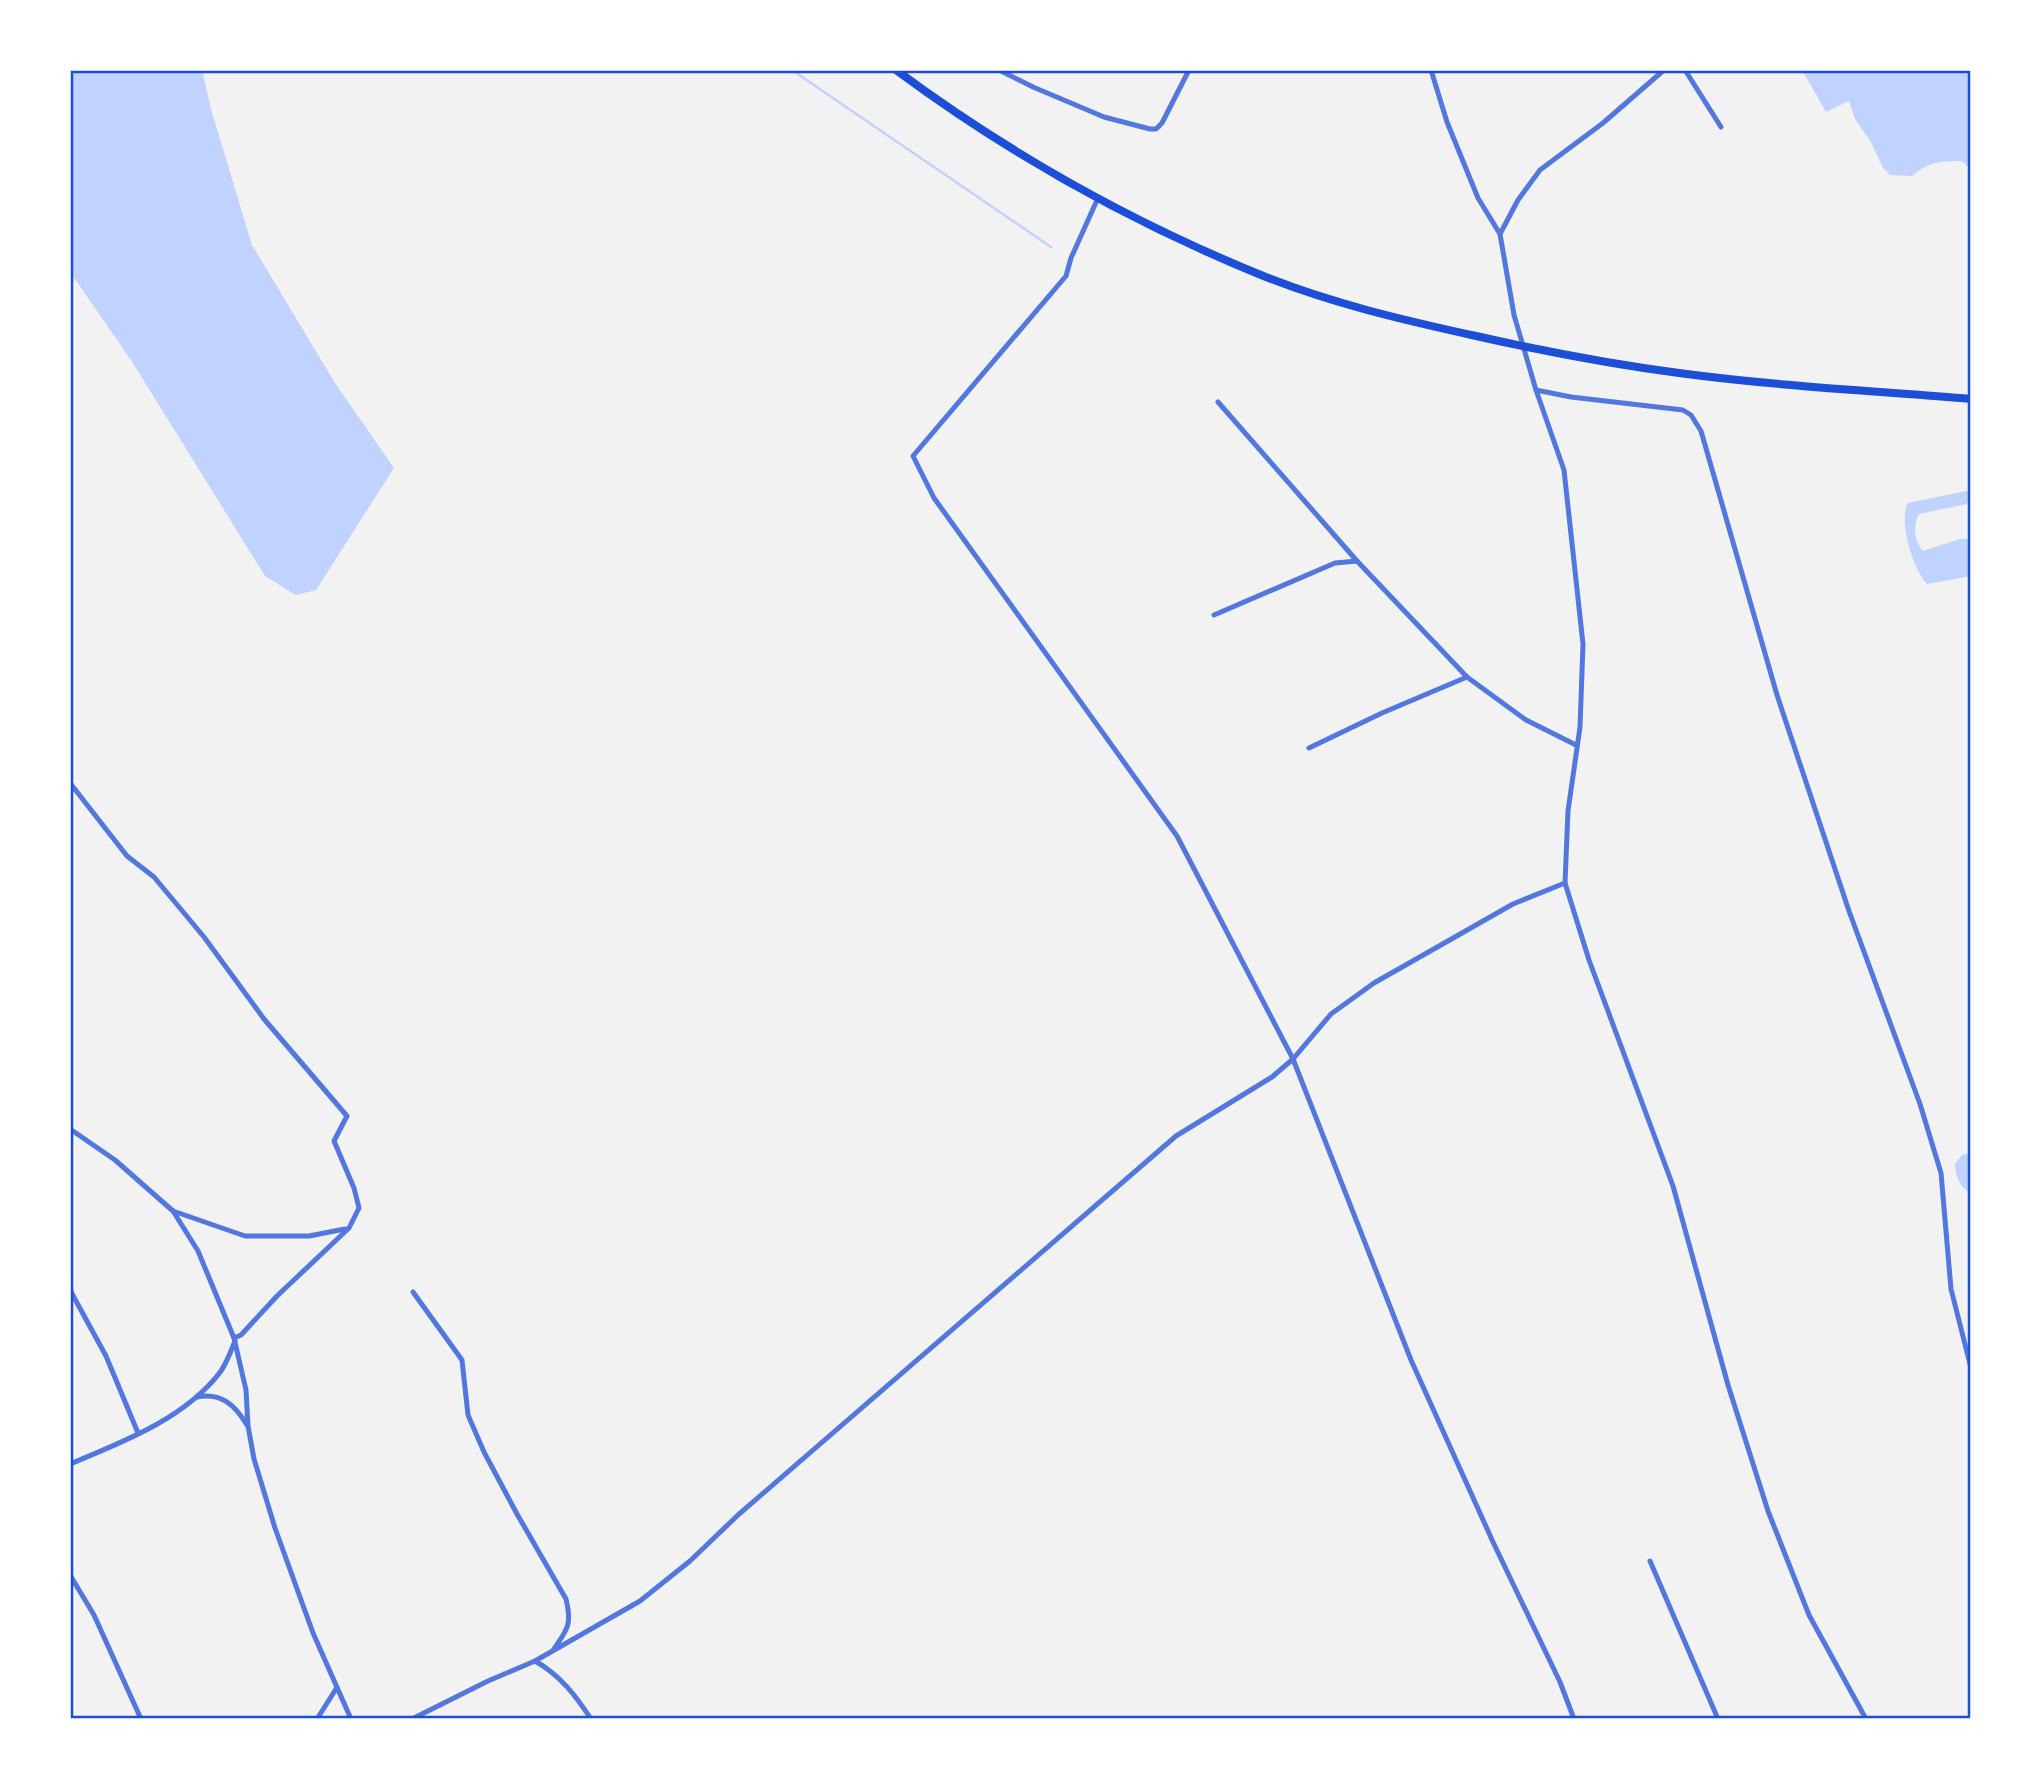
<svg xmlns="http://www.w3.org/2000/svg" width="2041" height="1789" font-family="Montserrat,sans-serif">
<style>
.water{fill:#bfd3fe}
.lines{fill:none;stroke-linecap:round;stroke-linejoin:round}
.stream{stroke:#bfd3fe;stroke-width:2.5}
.minor{stroke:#5277de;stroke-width:5}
.primary{stroke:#1d4ed8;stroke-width:8}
.neatline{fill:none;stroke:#1d4ed8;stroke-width:2.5}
</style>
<rect width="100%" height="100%" fill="#f2f2f2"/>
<g class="water">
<polygon points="70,70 202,70 211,109 252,245 335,383 394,468 316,590 296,595 265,576 131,360 70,272"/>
<path d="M1802,70H1971V170L1962,161C1942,161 1928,162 1912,176L1890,175L1883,168L1872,144L1855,119L1849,101L1826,112Z"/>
<path d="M1971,490V498L1967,504L1919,514C1913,526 1914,541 1923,551L1960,539H1971V576L1927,584C1913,569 1898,522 1908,503Z"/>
<path d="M1971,1152V1193C1959,1188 1956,1176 1955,1164L1961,1156Z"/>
</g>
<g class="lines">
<polyline class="stream" points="792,70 1051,247"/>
<g class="minor">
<polyline points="999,70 1033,87 1104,117 1150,129 1156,129 1162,123 1189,70"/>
<polyline points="1685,70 1721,127"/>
<polyline points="1098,198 1071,258 1066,276 913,456 934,498 1177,836 1293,1059 1411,1360 1493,1542 1560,1682 1574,1719"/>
<polyline points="1500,234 1518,200 1540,170 1603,123 1664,70"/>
<polyline points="1536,390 1571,397 1683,410 1691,415 1701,431 1777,695 1849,911 1920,1104 1941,1173 1951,1289 1971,1368"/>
<polyline points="1218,402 1357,561 1467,677 1526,720 1576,745"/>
<polyline points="1214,615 1335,563 1357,561"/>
<polyline points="1309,748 1382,713 1467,677"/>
<polyline points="70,783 127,856 154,877 204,937 264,1019 347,1116 334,1141 354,1188 359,1208 349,1228 277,1296 241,1335 234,1338"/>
<polyline points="1565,883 1589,960 1673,1186 1728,1385 1768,1511 1809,1615 1866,1719"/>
<polyline points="70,1129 115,1160 173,1211 245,1236 309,1236 345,1229"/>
<polyline points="173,1211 198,1251 234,1338 246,1390 248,1426 254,1459 275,1528 313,1633 351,1719"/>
<polyline points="70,1290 106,1356 138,1433"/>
<path d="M413,1292L462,1360L468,1415L484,1452L517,1514L566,1599C572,1624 568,1629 554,1649"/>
<path d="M197,1397C221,1392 235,1405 247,1425"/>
<path d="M70,1464C123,1442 186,1418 221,1371C227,1362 231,1351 235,1341"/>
<polyline points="1650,1561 1718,1719"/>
<polyline points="70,1575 94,1615 141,1719"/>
<polyline points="535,1661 640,1601 690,1561 738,1515 1176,1136 1272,1077 1293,1059 1331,1014 1374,983 1513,904 1565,883 1568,811 1580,727 1583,644 1564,470 1536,390 1514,315 1500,234 1478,198 1447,122 1431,70"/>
<polyline points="317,1719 336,1689"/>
<path d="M412,1719L488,1681L535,1661C560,1675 576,1696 591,1719"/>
<polyline points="1970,1719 1971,1718"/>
</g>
<path class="primary" d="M896,70C1008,153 1131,222 1261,275C1330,303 1403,320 1476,336C1543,351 1611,364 1679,373C1776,386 1874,391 1971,399"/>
</g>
<rect width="2041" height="1789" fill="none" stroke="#ffffff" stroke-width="144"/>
<rect x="72" y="72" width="1897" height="1645" class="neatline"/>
</svg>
